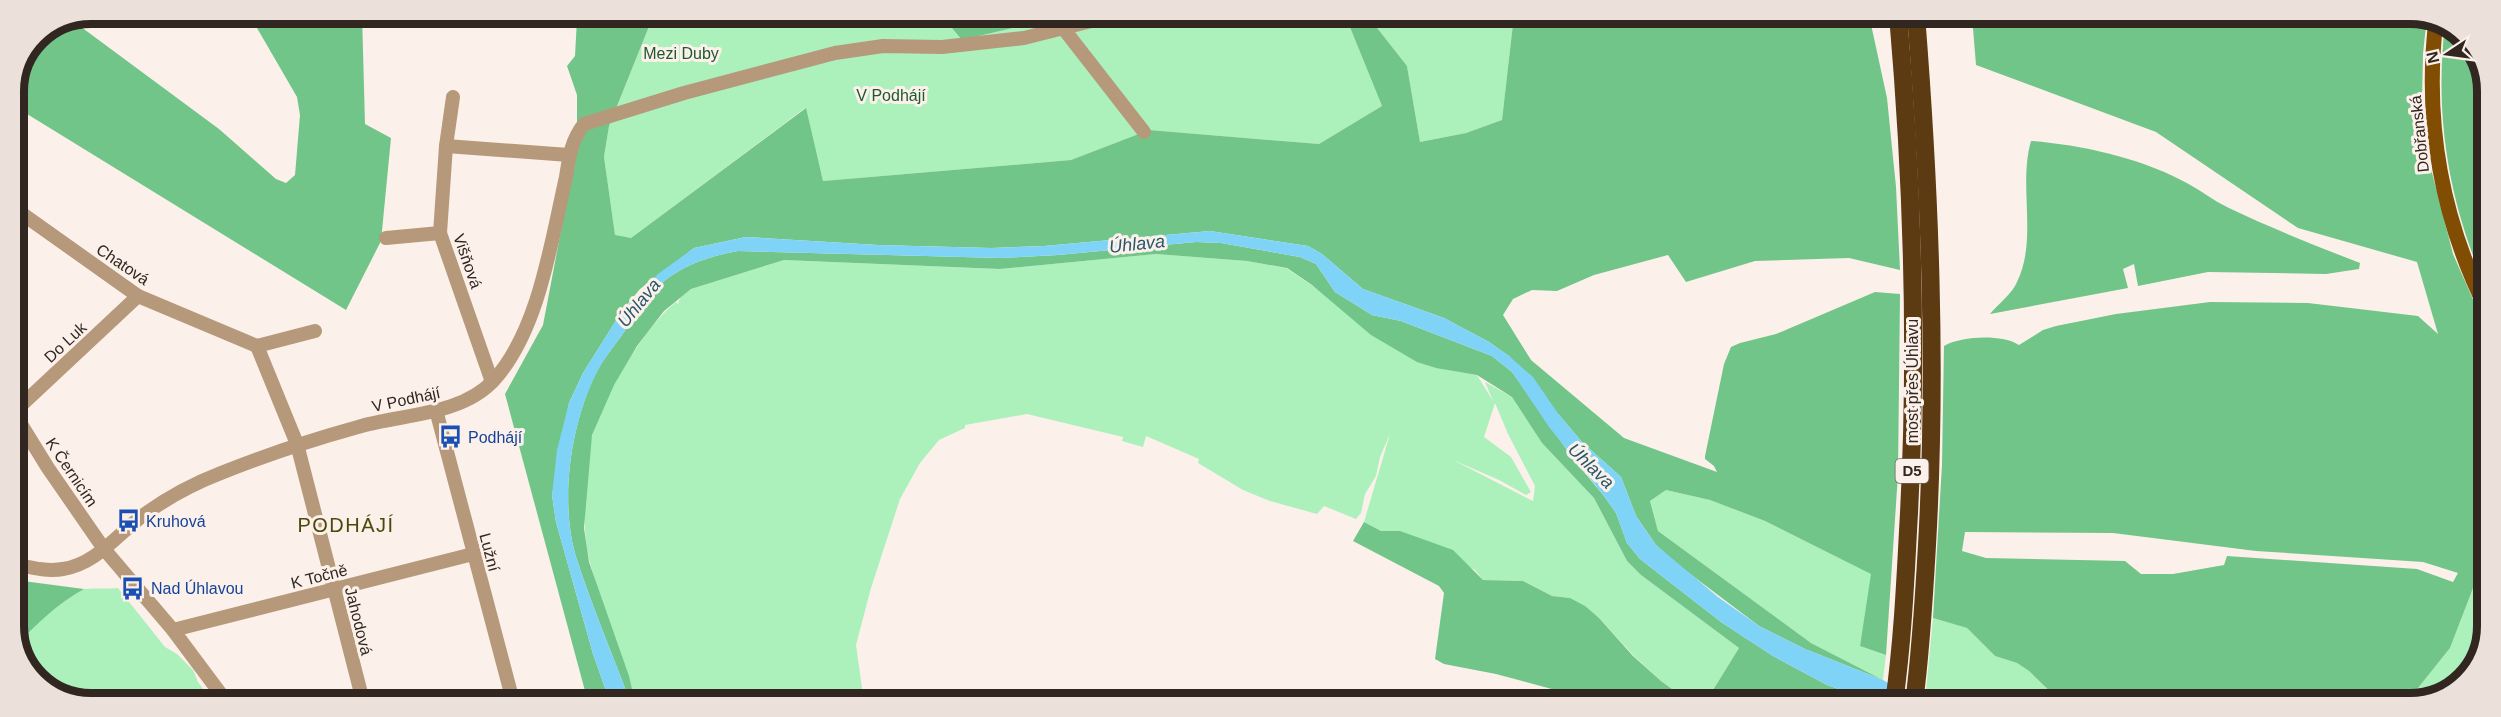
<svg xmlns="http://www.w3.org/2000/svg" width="2501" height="717" font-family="Arial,sans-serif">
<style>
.green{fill:#acf0bc;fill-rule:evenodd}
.forest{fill:#71c588;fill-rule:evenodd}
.water{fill:#7fd3f7}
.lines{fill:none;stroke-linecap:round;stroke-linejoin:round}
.minor{stroke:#b6997b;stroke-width:14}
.major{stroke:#804d03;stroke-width:15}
.highway{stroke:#5c3a12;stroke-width:18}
.labels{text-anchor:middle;stroke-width:6;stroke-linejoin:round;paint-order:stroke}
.shield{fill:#fcf1ea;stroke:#6e635d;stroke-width:1.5}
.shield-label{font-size:15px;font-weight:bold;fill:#312620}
.park-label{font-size:16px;fill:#1c5931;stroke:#fcf1ea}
.street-label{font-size:16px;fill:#312620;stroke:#fcf1ea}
.transit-label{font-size:16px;fill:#164399;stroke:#fcf1ea;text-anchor:start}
.water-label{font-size:18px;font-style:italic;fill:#28576a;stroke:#fcf1ea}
.quarter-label{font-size:20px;letter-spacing:1.5px;fill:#4b4909;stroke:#fcf1ea}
.rim{fill:none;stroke:#312620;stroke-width:8}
</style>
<rect width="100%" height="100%" fill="#fcf1ea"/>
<g class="green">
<polygon points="654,14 940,14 962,40 1068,15 1345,15 1382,106 1319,144 1149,130 1071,160 823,181 805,108 631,238 615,236 604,157 609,126"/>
<polygon points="1367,15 1514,15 1502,120 1466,133 1420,142 1407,66"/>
<path d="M1156,254L1247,261L1286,268L1433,367L1477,375L1493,401L1485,382L1512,397L1542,443L1594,498L1627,561L1641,575L1739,648L1705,703H1691L1661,681L1634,656L1599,618L1570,598L1552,596L1523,581L1483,580L1475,570L1400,531H1381L1364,522L1390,434L1380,457L1376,476L1365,494L1361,513L1356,519L1324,506L1317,514L1270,501L1243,490L1198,463L1199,459L1146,436L1143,447L1122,441L1123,437L1027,414L965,425V428L939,440L920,463L900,499L871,588L856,645L864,702H635C624,654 603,610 590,563C581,530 584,469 592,436C602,397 645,327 676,302L678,304L680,298L691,289L784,260L1000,269ZM1495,403L1508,434L1535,486L1533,501L1453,460L1499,480L1526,495L1531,492L1511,457L1484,437Z"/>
<polygon points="1666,490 1710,500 1765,521 1872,574 1860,646 1886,655 1883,680 1811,643 1658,531 1650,501"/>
<polygon points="2475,583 2485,584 2485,646 2457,687 2406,703 2450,648"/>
<path d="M118,588L165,647L177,654L193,670L198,682L212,701H71L32,677L18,643C32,629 66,591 85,589C95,588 107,589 118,588Z"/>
<polygon points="1933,618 1967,628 1995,656 2017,663 2029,671 2062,703 1937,703 1926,691"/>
</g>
<g class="forest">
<polygon points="262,14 362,14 365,124 391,138 381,241 346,310 14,106 14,91 36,36 73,21 219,129 276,179 286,183 295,175 300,115 297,97 257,28"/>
<polygon points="579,14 654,14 609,126 604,157 615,235 631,238 806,108 823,181 1071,160 1149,130 1319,144 1382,106 1345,15 1367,15 1407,66 1420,142 1466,133 1502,120 1514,15 1869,15 1887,98 1896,187 1900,270 1849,258 1755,261 1686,282 1668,255 1594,275 1557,291 1532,290 1513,299 1503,315 1531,360 1624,438 1717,472 1714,466 1705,459 1705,456 1724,364 1731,347 1740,343 1776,334 1875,292 1900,294 1898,474 1886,655 1860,646 1871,574 1765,521 1710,500 1666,490 1650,501 1658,531 1811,643 1883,680 1805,649 1759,626 1677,564 1656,545 1636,516 1621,477 1582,442 1509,356 1489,342 1444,318 1363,289 1322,254 1308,246 1210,231 1044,246 991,248 878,245 746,237 694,248 640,289 622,311 583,373 569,403 567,413 552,495 556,522 593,654 610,702 588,702 505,394 543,325 577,147 577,95 567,66 575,56 577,19"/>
<polygon points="940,14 1068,15 962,40"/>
<path d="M1972,16H2427L2423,54L2422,100L2428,157L2453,254L2486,329L2485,564L2475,583L2450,648L2406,703H2062L2029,671L2017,663L1995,656L1967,628L1933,618L1942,465L1944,346C1961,336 2002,334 2019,345L2043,330L2056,326L2116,314L2210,302L2308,303L2418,316L2438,334L2417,262L2298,228L2156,132L1976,65ZM1965,532L2113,533L2256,551L2423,562L2458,573L2453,582L2417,569L2227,556L2224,565L2173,574H2141L2125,561L1986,558L1962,551Z"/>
<path d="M2445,25L2469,40L2487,85L2486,287C2449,205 2434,115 2445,25Z"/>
<path d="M2031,141C2081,145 2136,157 2181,180C2198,188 2212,200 2229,208C2271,228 2316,246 2360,263L2359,269L2326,274L2208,272L2138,286L2134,264L2123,269L2128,288L1990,314C1998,304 2012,294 2017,282C2038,239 2018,186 2031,141Z"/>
<path d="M1196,242L1221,243L1300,257L1316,264L1335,292L1372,315L1401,321L1492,356L1512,372L1574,460L1604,496L1616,513L1627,543L1640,559L1721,622L1773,656L1827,685L1880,703H1705L1739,648L1641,575L1627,561L1594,498L1542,443L1512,397L1477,375L1436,368L1417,362L1371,335L1312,285L1287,268L1247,261L1156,254L1000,269L784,260L691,289L664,311L637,346L614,385L592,435L584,528L589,562L629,676L635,702H627L625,688C609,646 591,603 577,560C559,504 570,426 596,373C603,359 615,345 624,332C633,320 640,306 650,295C673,268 705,257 738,251L1000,258L1058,255Z"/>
<polygon points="1364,522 1381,531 1400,531 1453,550 1483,580 1523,581 1552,596 1570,598 1585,606 1599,618 1633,656 1661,681 1691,703 1587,703 1559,691 1496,674 1444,664 1435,659 1444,593 1439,586 1353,541"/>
<path d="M23,581L84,589C58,603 39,622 18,643C10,621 12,600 23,581Z"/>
</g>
<path class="water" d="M1210,231L1308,246L1322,254L1363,289L1444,318L1489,342L1509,356L1533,377L1559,415L1582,442L1621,477L1636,516L1656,545L1718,597L1759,626L1805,649L1883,680L1922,703H1880L1827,685L1773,656L1721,622L1640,559L1627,543L1616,513L1604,496L1549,427L1512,372L1492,356L1401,321L1372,315L1335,292L1316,264L1300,257L1221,243L1196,242L1058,255L1000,258L738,251C705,257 673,268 650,295C640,306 633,320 624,332C615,345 603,359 596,374C570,426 559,504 577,560C591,603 609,646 625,688L627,702H610L593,654L556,522L552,495L557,450L569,403L583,373L622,311L658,274L694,248L746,237L878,245L991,248L1044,246Z"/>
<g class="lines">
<g class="minor">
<polyline points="1063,28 1144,132"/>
<polyline points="453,97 446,146 440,233 492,382"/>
<polyline points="446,146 569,155"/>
<polyline points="14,208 138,296 257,346"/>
<polyline points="386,238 440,233"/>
<polyline points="315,331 257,346 297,444 363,701"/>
<polyline points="436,410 513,701"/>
<polyline points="14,412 138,296"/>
<polyline points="14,413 48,468 104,549 173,630 226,701"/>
<polyline points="14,492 14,537"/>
<path d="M14,564C29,567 47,572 63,569C97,564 118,533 145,514C167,498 195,483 221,473C266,455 311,440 358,427C401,414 461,416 494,380C539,330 551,242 566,177C569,157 571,141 584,124L684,93L835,53L883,46L942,47L1024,38L1115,15"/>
<polyline points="173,630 473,554"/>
</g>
<path class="major" d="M2436,20C2424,121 2441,217 2486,308"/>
<g class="highway">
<path d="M1894,703C1902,646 1905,589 1908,531C1918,359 1913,188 1898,15"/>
<path d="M1914,703C1921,650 1924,598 1927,545C1937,368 1930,192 1916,15"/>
</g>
</g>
<defs>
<symbol id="bus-bare" viewBox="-9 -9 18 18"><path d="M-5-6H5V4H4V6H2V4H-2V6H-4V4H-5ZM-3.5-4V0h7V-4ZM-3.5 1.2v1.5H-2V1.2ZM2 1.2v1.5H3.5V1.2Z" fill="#1a4fb4" stroke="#fcf1ea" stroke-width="2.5" paint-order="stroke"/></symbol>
</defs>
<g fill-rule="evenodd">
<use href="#bus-bare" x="434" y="420" width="33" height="33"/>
<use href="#bus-bare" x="112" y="504" width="33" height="33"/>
<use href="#bus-bare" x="116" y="572" width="33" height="33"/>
</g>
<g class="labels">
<rect class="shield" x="1895.5" y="459" width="33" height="24" rx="4.5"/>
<g class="shield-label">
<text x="1912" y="476">D5</text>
</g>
<g class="park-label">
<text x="681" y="59">Mezi Duby</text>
<text x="891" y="101">V Podhájí</text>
</g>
<g class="street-label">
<text transform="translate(2419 134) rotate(-96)" y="6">Dobřanská</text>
<text transform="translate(468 261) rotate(71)" y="6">Višňová</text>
<text transform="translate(123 264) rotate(34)" y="6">Chatová</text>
<text transform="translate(65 342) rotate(-43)" y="6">Do Luk</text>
<text transform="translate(1912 381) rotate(-90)" y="6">most přes Úhlavu</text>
<text transform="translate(406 399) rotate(-12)" y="6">V Podhájí</text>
<text transform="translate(72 472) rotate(56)" y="6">K Černicím</text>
<text transform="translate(490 552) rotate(75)" y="6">Lužní</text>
<text transform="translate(319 576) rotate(-14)" y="6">K Točně</text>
<text transform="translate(359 621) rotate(76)" y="6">Jahodová</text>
</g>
<g class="transit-label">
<text x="468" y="443">Podhájí</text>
<text x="146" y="527">Kruhová</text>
<text x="151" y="594">Nad Úhlavou</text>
</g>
<g class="water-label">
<text transform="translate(1137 244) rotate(-6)" y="6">Úhlava</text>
<text transform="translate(639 303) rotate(-51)" y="6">Úhlava</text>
<text transform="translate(1591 466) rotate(44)" y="6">Úhlava</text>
</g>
<g class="quarter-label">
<text x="346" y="532">PODHÁJÍ</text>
</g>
</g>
<path d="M0 0H2501V717H0ZM91 24H2410A67 67 0 0 1 2477 91V626A67 67 0 0 1 2410 693H91A67 67 0 0 1 24 626V91A67 67 0 0 1 91 24Z" fill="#ece1da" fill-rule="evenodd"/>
<path class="rim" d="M91 24H2410A67 67 0 0 1 2477 91V626A67 67 0 0 1 2410 693H91A67 67 0 0 1 24 626V91A67 67 0 0 1 91 24Z"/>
<g transform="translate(2447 54) rotate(257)" stroke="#fcf1ea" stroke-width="4.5" paint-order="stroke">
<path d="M0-4.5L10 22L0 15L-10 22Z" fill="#312620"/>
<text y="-9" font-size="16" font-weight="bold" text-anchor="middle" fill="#312620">N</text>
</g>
</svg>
